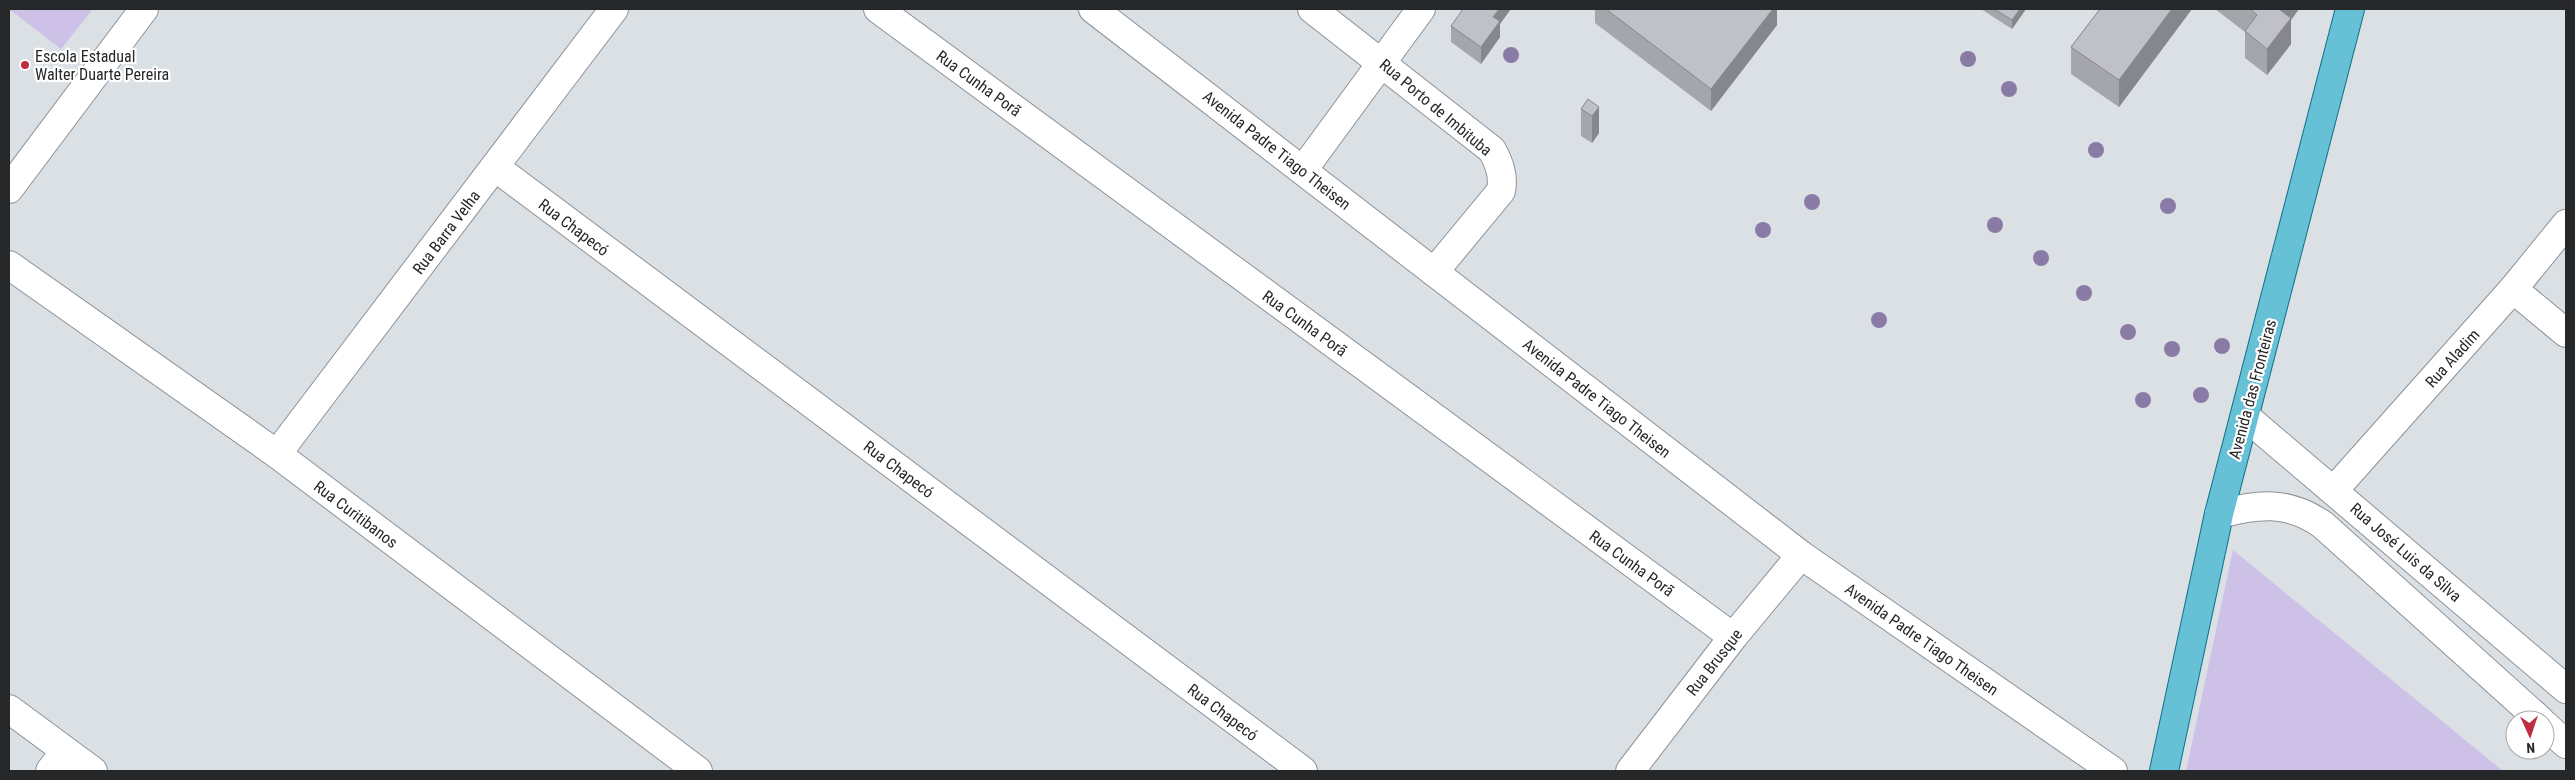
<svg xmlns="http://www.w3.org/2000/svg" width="2575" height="780" font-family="'Roboto Condensed',sans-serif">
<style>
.green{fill:#cec1e8}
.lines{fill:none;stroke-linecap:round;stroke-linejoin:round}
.minor-casing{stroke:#8d9297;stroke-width:30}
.tertiary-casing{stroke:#8d9297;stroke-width:30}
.primary-casing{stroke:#0e7087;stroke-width:30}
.minor{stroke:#fff;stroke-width:28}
.tertiary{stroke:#fff;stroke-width:28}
.primary{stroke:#67c1d6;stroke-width:28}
.tree{fill:#8a7ba6}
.wall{fill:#a5a6ac}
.shaded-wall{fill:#86878c}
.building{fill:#c0c1c8;stroke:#86878c}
.poi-dot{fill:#be2e41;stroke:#fff;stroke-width:2}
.labels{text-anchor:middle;stroke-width:4.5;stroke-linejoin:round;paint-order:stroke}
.poi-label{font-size:16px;fill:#252729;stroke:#fff;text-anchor:start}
.street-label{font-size:16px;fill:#252729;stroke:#fff}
</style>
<rect width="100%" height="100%" fill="#dbe0e5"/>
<g class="green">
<polygon points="9,9 93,9 61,49"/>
<polygon points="2233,550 2503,771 2186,771"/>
</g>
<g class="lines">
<defs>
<g id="minor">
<polyline points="878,9 1733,637"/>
<path d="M1312,9L1492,150C1499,163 1504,175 1501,191L1434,272"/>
<polyline points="495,167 1303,771"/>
<polyline points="1303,170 1421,9"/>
<polyline points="9,189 144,9"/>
<polyline points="9,265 277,454 698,771"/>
<polyline points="2513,289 2566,333"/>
<polyline points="277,454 614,9"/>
<polyline points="2334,490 2513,289 2566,224"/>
<polyline points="9,709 93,771"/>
<polyline points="50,771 65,751"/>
<polyline points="1630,771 1733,637 1801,555"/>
</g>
<g id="tertiary">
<polyline points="1093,9 1801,555 2113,771"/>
<polyline points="2245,416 2566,689"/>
<path d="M2219,514C2258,504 2288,500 2323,525L2540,720"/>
<polyline points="2545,725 2566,744"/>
</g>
<polyline id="primary" points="2164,771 2219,514 2350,9"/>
</defs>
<use href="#minor" class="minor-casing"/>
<use href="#tertiary" class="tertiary-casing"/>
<use href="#primary" class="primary-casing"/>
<use href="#minor" class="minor"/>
<use href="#tertiary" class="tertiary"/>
<use href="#primary" class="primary"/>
</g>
<g class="tree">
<circle cx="1511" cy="55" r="8"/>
<circle cx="1968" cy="59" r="8"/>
<circle cx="2009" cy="89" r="8"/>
<circle cx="2096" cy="150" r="8"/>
<circle cx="1812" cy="202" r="8"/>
<circle cx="2168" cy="206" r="8"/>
<circle cx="1995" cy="225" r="8"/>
<circle cx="1763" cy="230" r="8"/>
<circle cx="2041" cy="258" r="8"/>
<circle cx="2084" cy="293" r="8"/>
<circle cx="1879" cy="320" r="8"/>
<circle cx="2128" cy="332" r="8"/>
<circle cx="2222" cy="346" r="8"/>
<circle cx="2172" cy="349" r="8"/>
<circle cx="2201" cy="395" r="8"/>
<circle cx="2143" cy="400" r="8"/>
</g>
<g class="wall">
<polygon points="1595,9 1777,9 1777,25 1711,111 1595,23"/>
<polygon points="1981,9 2026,9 2012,29"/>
<polygon points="2100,9 2192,9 2119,107 2071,74 2071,47"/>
<polygon points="2215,9 2299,9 2291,20 2291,44 2267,75 2245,58 2245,32"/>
<polygon points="1500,24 1500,37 1481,64 1451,42 1451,26"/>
<polygon points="1588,99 1599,133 1592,143 1581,136 1581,109"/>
</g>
<g class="shaded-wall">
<polygon points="1499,9 1511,9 1500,24 1500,37 1481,64 1481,47 1493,17"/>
<polygon points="1773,9 1777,9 1777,25 1711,111 1711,89"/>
<polygon points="2020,9 2026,9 2012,29 2012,20"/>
<polygon points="2172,9 2192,9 2119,107 2119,80"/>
<polygon points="2279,9 2299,9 2291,20 2291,44 2267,75 2267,49"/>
<polygon points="1599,107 1599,133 1592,143 1592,116"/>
</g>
<g class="building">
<polygon points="1463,9 1499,9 1493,17 1500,21 1481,47 1451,26"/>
<polygon points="1606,9 1773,9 1711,89"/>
<polygon points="1994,9 2020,9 2012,20"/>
<polygon points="2100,9 2172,9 2119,80 2071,47"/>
<polygon points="2250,9 2279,9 2291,18 2267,49 2245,31 2257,15"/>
<polygon points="1588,99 1599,107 1592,116 1581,109"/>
</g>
<circle class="poi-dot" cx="25" cy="65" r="5"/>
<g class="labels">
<g class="poi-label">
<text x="35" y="62">Escola Estadual<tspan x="35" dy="18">Walter Duarte Pereira</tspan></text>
</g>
<g class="street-label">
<text transform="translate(979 83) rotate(36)" y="6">Rua Cunha Porã</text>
<text transform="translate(1436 107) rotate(40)" y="6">Rua Porto de Imbituba</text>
<text transform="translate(1277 150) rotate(38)" y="6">Avenida Padre Tiago Theisen</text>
<text transform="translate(574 227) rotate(37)" y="6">Rua Chapecó</text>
<text transform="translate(446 232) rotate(-53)" y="6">Rua Barra Velha</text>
<text transform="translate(1305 323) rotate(36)" y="6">Rua Cunha Porã</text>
<text transform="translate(2452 358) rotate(-48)" y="6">Rua Aladim</text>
<text transform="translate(2252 389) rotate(-75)" y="6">Avenida das Fronteiras</text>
<text transform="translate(1597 398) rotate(38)" y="6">Avenida Padre Tiago Theisen</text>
<text transform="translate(899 469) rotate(37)" y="6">Rua Chapecó</text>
<text transform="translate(356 514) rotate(37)" y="6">Rua Curitibanos</text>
<text transform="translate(2406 552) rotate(41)" y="6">Rua José Luis da Silva</text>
<text transform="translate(1632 563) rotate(36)" y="6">Rua Cunha Porã</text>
<text transform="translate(1922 639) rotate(35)" y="6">Avenida Padre Tiago Theisen</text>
<text transform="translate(1714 662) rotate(-52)" y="6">Rua Brusque</text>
<text transform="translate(1223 712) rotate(37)" y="6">Rua Chapecó</text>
</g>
</g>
<rect width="2575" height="780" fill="none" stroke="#252729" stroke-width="20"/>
<g transform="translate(2530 735) rotate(177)"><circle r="24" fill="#ffffff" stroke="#a8a9a9"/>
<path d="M0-4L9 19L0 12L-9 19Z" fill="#be2e41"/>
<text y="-8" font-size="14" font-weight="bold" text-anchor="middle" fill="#252729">N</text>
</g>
</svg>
